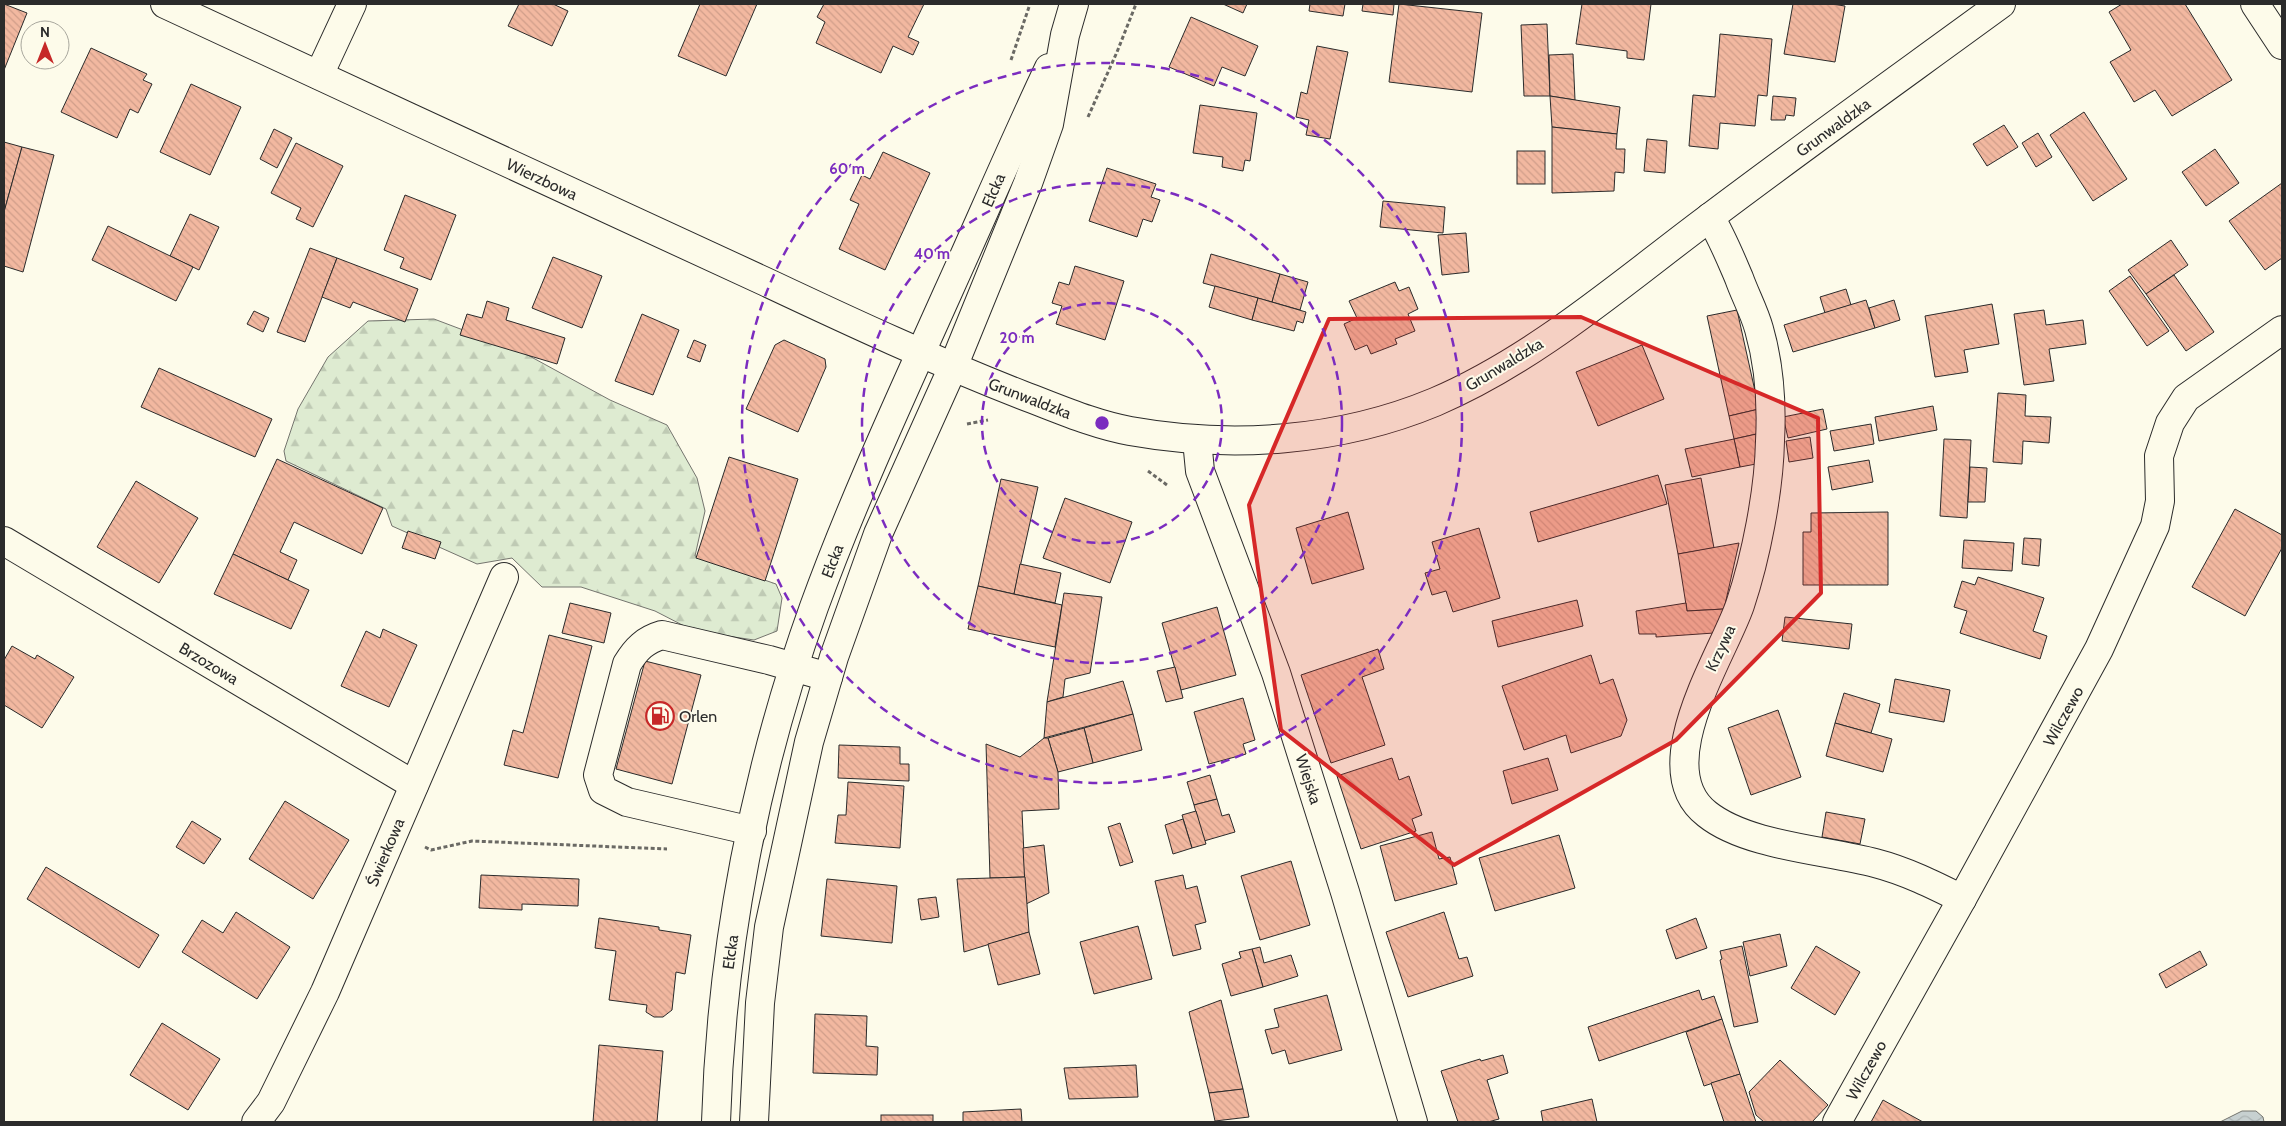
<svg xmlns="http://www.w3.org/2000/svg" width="2286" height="1126" font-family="Cabin,sans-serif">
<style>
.forest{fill:url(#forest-firs);stroke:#74746e}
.water{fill:url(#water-waves);stroke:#74746e}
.building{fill:url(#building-back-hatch);stroke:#2b2b2b}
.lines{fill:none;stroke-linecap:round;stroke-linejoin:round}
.minor-casing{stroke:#2b2b2b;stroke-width:30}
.major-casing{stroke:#2b2b2b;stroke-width:30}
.path{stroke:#6a6964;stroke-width:3;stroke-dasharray:4 2.5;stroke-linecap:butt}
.minor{stroke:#fdfbea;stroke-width:28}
.major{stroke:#fdfbea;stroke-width:28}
.marked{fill:#d62828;fill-opacity:0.2;stroke:#d62828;stroke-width:4;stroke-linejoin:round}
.ring{fill:none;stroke:#7b2cbf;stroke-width:2.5;stroke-dasharray:9 6}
.labels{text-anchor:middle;stroke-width:4;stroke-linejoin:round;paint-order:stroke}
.street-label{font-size:16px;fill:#2b2b2b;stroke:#fdfbea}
.poi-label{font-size:16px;fill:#2b2b2b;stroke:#fdfbea;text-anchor:start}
.centre{fill:#7b2cbf;stroke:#fdfbea;stroke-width:2.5}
.ring-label{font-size:15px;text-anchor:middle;font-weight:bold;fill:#7b2cbf;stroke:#fdfbea;stroke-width:4;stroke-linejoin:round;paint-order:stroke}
</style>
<defs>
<pattern id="forest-firs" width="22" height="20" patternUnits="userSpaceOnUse" patternTransform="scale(1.25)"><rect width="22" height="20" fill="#deebd1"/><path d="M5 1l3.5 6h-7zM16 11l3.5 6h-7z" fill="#bfcab4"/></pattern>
<pattern id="water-waves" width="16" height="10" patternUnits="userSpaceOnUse" patternTransform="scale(1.25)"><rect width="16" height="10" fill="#c7d0d0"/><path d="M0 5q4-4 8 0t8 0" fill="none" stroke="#abb3b3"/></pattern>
<pattern id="building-back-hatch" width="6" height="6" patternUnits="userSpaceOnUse" patternTransform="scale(1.25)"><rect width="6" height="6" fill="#f2b8a0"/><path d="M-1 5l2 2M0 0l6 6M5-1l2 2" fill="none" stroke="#d09e8a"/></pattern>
</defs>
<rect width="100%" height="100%" fill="#fdfbea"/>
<polygon class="forest" points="434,319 524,353 610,400 667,425 697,478 705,511 695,556 776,584 782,598 777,631 754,640 694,631 655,611 581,587 542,587 512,558 477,564 392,526 386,509 286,461 284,451 298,409 328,357 368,321"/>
<polygon class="water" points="2242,1111 2256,1111 2263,1117 2264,1122 2220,1122"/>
<g class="building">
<polygon points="4,4 27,13 4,70"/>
<polygon points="519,4 553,4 568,11 552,46 508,26"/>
<polygon points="700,4 757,4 726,76 678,56"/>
<polygon points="824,4 924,4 908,37 919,42 913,55 893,46 881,73 816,43 825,22 817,17"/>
<polygon points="1223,4 1247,4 1243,13"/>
<polygon points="1310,4 1345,4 1343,16 1309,11"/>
<polygon points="1363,4 1394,4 1393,15 1362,11"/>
<polygon points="1399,4 1482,13 1472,92 1389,82"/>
<polygon points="1582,4 1651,4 1644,60 1627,58 1627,51 1576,44"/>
<polygon points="1793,4 1832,4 1845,6 1835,62 1784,54"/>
<polygon points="2122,4 2185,4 2232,80 2172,116 2155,90 2134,102 2110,62 2131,50 2109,12"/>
<polygon points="1191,17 1258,46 1245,76 1222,67 1214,86 1169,67"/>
<polygon points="1547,24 1550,96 1524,96 1521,25"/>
<polygon points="1720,34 1772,39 1767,96 1758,95 1755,126 1720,123 1718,149 1689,146 1693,95 1715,97"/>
<polygon points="1317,46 1348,52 1330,139 1306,135 1309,120 1296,117 1301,92 1307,94"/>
<polygon points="91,48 147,74 143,80 152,84 138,113 130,109 117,138 61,112"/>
<polygon points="1573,54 1575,100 1550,96 1549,55"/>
<polygon points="191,84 241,107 210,175 160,152"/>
<polygon points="1550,96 1620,107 1617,134 1552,127"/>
<polygon points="1773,96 1796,98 1794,116 1786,115 1785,120 1771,120"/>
<polygon points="1200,105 1257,113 1250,161 1245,160 1243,171 1222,167 1223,157 1193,153"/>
<polygon points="2084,112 2127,179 2093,201 2050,135"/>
<polygon points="2004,125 2018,147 1987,166 1973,144"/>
<polygon points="1552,127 1617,134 1616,149 1625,149 1624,173 1615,172 1614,191 1552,193"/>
<polygon points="274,129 292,138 277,168 260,159"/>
<polygon points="2038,133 2052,157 2036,167 2022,143"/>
<polygon points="1647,139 1667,141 1665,173 1644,171"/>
<polygon points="4,142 22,147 4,212"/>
<polygon points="296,143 343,166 313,227 296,219 301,208 271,193"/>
<polygon points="22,147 54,155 23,272 4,266 4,212"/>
<polygon points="2215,149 2239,183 2206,206 2182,172"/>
<rect x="1517" y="151" width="28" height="33"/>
<polygon points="883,152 930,173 885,270 839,249 859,204 850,200 862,175 870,179"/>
<polygon points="1107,168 1156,184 1151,197 1160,200 1152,222 1143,219 1137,237 1089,221"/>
<polygon points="2282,183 2282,258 2265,270 2229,221"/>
<polygon points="405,195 456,215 431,280 400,268 404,258 384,250"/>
<polygon points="1383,201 1445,207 1443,233 1380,227"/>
<polygon points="190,214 219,227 199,270 170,256"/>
<polygon points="108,226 193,267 176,301 92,260"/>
<polygon points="1466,233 1469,272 1442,275 1438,235"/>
<polygon points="2171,240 2188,265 2146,294 2128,270"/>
<polygon points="310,248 337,258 305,342 277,332"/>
<polygon points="1211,254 1280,274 1272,302 1203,283"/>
<polygon points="553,257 602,276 582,328 532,308"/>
<polygon points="337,258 418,289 405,322 353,302 350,308 322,297"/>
<polygon points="1075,266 1124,281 1105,340 1056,324 1062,306 1052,303 1059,282 1069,285"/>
<polygon points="1280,274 1308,282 1300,310 1272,302"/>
<polygon points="2174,275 2214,332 2186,351 2146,294"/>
<polygon points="2130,276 2169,331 2147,346 2109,291"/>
<polygon points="1395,282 1399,291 1409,287 1418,309 1408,314 1415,331 1395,339 1397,344 1371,354 1367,345 1355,350 1344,324 1357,318 1349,301"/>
<polygon points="1215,286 1258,298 1252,320 1209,307"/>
<polygon points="1846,289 1851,305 1825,313 1820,297"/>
<polygon points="1258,298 1306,312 1303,323 1297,321 1294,331 1252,320"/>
<polygon points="1866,300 1875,328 1793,352 1784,325"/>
<polygon points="1894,300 1900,320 1875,328 1869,308"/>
<polygon points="487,301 509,308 506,320 565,338 557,364 460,335 467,314 482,318"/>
<polygon points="1992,304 1999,344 1964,350 1968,372 1935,377 1925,316"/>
<polygon points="1737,310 1759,409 1729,416 1707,316"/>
<polygon points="2044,310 2046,325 2083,320 2086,344 2049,349 2054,381 2024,385 2014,314"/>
<polygon points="254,311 269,318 263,332 247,324"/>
<polygon points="642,314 679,330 653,395 615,381"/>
<polygon points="694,340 706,345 700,362 687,357"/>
<polygon points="784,340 825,359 826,367 798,432 746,409 775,345"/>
<polygon points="1642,345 1664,399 1598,426 1576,372"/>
<polygon points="159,368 272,419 255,457 141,407"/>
<polygon points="1998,393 2026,395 2025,416 2051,417 2049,443 2023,441 2022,464 1993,462"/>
<polygon points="1933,406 1937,430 1879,441 1875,417"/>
<polygon points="1759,409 1761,433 1734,439 1729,416"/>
<polygon points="1823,409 1827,429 1788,438 1783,417"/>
<polygon points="1871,424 1874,444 1834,451 1830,431"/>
<polygon points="1761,433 1756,464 1740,467 1734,439"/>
<polygon points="1810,437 1813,458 1789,462 1786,441"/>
<polygon points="1734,439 1740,467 1692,477 1685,449"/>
<polygon points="1944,439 1971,440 1967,518 1940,516"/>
<polygon points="729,457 798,479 765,581 696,558"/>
<polygon points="277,459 383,508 362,554 294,522 280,552 297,560 288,580 233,554"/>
<polygon points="1869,460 1873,482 1832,490 1828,467"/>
<polygon points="1970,467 1987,468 1985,502 1968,502"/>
<polygon points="1658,475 1667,504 1538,542 1530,512"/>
<polygon points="1701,478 1714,548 1678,554 1665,485"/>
<polygon points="1001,479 1038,487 1014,594 978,586"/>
<polygon points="136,481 198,518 159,583 97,547"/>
<polygon points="1065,498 1132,522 1110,583 1043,558"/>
<polygon points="2235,509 2282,535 2282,548 2245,616 2192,587"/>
<polygon points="1348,512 1364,569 1312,584 1296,528"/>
<polygon points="1888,512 1888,585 1803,585 1803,532 1811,532 1811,513"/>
<polygon points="1479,528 1500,598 1453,612 1446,591 1432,595 1425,573 1440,569 1432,542"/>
<polygon points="408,531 441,542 435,559 402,548"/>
<polygon points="2024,538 2041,539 2039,566 2022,564"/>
<polygon points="1964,540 2014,543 2012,571 1962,568"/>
<polygon points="1739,543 1724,609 1687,611 1678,554"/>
<polygon points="233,554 309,590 291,629 214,594"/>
<polygon points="1020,564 1061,573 1055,603 1014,594"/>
<polygon points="1978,577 2044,598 2033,631 2047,636 2040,659 1960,633 1967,611 1954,607 1962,581 1975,585"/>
<polygon points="978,586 1062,605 1055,647 968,629"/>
<polygon points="1064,593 1102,597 1090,673 1065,679 1063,697 1047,702"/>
<polygon points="1577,600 1583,626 1498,647 1492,621"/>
<polygon points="570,603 611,613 604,643 562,633"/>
<polygon points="1686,603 1687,611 1724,609 1714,633 1656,637 1656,634 1639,634 1636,611"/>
<polygon points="1217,607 1236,675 1181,690 1162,623"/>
<polygon points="1785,617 1852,624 1849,649 1782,641"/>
<polygon points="383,629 417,645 389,707 341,686 366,631 380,638"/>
<polygon points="549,635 592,646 558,778 504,765 513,730 523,733"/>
<polygon points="12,646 35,659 37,655 74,677 42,728 4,705 4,660"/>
<polygon points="1378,649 1384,669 1362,677 1385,745 1331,763 1301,675"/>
<polygon points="1591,655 1600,684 1613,679 1627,720 1621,736 1571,753 1566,735 1524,750 1502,686"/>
<polygon points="645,661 701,675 672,784 616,769"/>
<polygon points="1175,667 1183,698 1166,702 1157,671"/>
<polygon points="1895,679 1950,690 1944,722 1889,712"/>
<polygon points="1123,681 1133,714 1044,738 1047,702"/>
<polygon points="1844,693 1880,704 1871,733 1835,723"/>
<polygon points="1243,698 1255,740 1243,744 1246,754 1209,764 1194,712"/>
<polygon points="1778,710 1801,777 1751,795 1728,728"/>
<polygon points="1133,714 1142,750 1093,763 1084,728"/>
<polygon points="1835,723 1892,739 1883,772 1826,756"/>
<polygon points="1084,728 1093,763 1058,772 1048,738"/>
<polygon points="1044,738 1048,738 1058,772 1059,809 1022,811 1025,877 990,878 986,744 1020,757"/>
<polygon points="839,745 900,747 900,764 909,764 909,781 838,778"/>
<polygon points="1392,758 1399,780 1409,776 1422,815 1412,819 1416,831 1361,849 1337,776"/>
<polygon points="1548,758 1558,790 1512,804 1503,771"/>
<polygon points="1210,775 1217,799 1194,805 1187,782"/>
<polygon points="848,782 904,786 900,848 835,843 838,815 846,815"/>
<polygon points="1217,799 1222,816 1229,814 1235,832 1204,841 1194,805"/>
<polygon points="285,801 349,840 313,899 249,859"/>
<polygon points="1196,811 1206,844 1192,848 1182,815"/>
<polygon points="1826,812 1865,819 1860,844 1822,837"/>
<polygon points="1183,819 1192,848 1173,854 1165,825"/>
<polygon points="192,821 221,839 204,864 176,847"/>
<polygon points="1120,823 1133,862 1120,866 1108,827"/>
<polygon points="1432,832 1439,859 1450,857 1457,884 1395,901 1380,846"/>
<polygon points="1559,835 1575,888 1495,911 1479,858"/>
<polygon points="1044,845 1049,893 1026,904 1023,848"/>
<polygon points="1291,861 1310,925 1260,940 1241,876"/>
<polygon points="46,867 159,935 139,968 27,899"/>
<polygon points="481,875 579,879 578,906 522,904 522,910 479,908"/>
<polygon points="1183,875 1186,889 1197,886 1206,922 1195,925 1201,949 1173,956 1155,881"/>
<polygon points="1025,877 1029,932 964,952 957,879"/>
<polygon points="827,879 897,886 892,943 821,936"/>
<polygon points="936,897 939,917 921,920 918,899"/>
<polygon points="236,912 290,947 257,999 182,952 202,920 223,933"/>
<polygon points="1444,912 1459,959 1467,957 1473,976 1408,997 1386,932"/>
<polygon points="599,918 659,927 659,930 691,935 685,974 676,972 672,1010 663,1017 654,1017 646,1012 647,1005 609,1000 616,951 595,948"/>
<polygon points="1696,918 1707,948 1676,959 1666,930"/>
<polygon points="1138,926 1152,979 1094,994 1080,942"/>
<polygon points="1029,932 1040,974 998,985 988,944"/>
<polygon points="1780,934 1787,966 1750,976 1743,942"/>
<polygon points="1742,946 1758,1022 1734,1027 1720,960 1722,959 1720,951"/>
<polygon points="1816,946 1860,972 1835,1015 1791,988"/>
<polygon points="1260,947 1264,963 1291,955 1298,976 1263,987 1252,949"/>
<polygon points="1252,949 1263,987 1231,996 1222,964 1241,958 1239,952"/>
<polygon points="2200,951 2207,965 2166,988 2159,974"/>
<polygon points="1699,990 1702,1000 1714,996 1722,1019 1599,1061 1588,1027"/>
<polygon points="1327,995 1342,1050 1289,1064 1285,1050 1272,1054 1265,1030 1279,1027 1274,1009"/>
<polygon points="1221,1000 1243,1089 1209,1093 1189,1012"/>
<polygon points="815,1014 867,1016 866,1046 878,1047 877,1075 813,1073"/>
<polygon points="1722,1019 1740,1074 1704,1086 1686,1032"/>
<polygon points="162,1023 220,1059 188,1110 130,1075"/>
<polygon points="599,1045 663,1051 657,1122 593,1122"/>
<polygon points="1503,1055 1508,1073 1487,1080 1499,1119 1488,1122 1458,1122 1441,1071 1480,1059 1481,1061"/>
<polygon points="1780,1060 1828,1105 1812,1122 1764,1122 1756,1115 1749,1092"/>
<polygon points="1136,1065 1138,1097 1069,1099 1064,1068"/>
<polygon points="1740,1074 1756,1122 1724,1122 1711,1083"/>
<polygon points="1243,1089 1249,1117 1215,1121 1209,1093"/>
<polygon points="1592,1099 1597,1122 1543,1122 1541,1111"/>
<polygon points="1883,1100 1923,1122 1871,1122"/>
<polygon points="1021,1109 1022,1122 963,1122 963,1112"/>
<rect x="881" y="1115" width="52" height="7"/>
</g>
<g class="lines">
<defs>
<g id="minor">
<path d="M165,4C365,97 566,190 766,282C851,322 935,361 1022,395C1057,408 1092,424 1130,431C1231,449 1339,442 1435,402C1533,360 1616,288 1701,224C1800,149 1901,77 2001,4"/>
<polyline points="2255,4 2282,45"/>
<polyline points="319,75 352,4"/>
<path d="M1710,217C1722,237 1730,257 1739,278C1745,295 1754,311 1759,329C1769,364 1772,404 1770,441C1769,491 1756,557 1740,605C1723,655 1647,768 1707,814C1747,846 1826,850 1875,863C1906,871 1934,885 1962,899"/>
<polyline points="1197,440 1200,471 1276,673 1345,892 1413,1122"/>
<polyline points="4,541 414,785"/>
<path d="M752,831L627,802L603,790L598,775L627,664C636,649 645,640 662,635L769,660L828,677"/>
<polyline points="256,1122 271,1102 325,992 504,577"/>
<polyline points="1837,1122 1962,899 2099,649 2155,526 2160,501 2159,456 2170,423 2186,398 2282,330"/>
</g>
<g id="major">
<path d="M716,1122C721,948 755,771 814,607C853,500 901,397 948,292C982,217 1014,142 1049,68"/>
<polyline points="754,1122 760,1003 769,927 809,742 834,657 878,534 953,367 1028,183 1049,124 1065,35 1074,4"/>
</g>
</defs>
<use href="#minor" class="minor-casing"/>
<use href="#major" class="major-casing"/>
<g class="path">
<polyline points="1011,60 1030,4"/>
<polyline points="1088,117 1117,52 1136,4"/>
<polyline points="967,424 988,420"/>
<polyline points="1148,471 1167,485"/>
<polyline points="425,847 431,850 472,841 667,849"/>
</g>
<use href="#minor" class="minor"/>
<use href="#major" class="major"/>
</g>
<path class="marked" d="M1581,317L1818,418L1821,593L1676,740L1454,865L1281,730L1249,505L1329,319Z"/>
<g class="ring">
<circle cx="1102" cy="423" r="120"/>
<circle cx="1102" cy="423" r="240"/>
<circle cx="1102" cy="423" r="360"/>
</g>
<defs>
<symbol id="fuel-ring" viewBox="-11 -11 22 22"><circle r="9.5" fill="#fdfbea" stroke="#c62828" stroke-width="1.5"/><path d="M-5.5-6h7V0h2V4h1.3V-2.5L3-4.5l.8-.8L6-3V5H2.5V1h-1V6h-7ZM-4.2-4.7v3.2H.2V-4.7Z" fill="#c62828"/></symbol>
</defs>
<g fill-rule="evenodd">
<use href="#fuel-ring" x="644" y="700" width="32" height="32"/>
</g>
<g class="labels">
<g class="street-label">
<text transform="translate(1833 127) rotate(-36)" y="6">Grunwaldzka</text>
<text transform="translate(542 179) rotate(25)" y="6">Wierzbowa</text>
<text transform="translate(993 190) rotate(-66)" y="6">Ełcka</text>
<text transform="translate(1504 364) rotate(-31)" y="6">Grunwaldzka</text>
<text transform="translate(1030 398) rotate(21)" y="6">Grunwaldzka</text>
<text transform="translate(832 561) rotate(-69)" y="6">Ełcka</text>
<text transform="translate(1720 648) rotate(-65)" y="6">Krzywa</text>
<text transform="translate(209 663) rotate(31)" y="6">Brzozowa</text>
<text transform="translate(2063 716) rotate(-61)" y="6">Wilczewo</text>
<text transform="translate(1309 779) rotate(72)" y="6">Wiejska</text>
<text transform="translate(385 852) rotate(-67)" y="6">Świerkowa</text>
<text transform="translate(730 952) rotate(-82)" y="6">Ełcka</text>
<text transform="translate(1866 1070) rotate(-61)" y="6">Wilczewo</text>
</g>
<g class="poi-label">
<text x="679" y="722">Orlen</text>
</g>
</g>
<circle cx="1102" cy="423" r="8" class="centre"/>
<g class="ring-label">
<text x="847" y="174">60 m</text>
<text x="932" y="259">40 m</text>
<text x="1017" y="343">20 m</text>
</g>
<rect width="2286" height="1126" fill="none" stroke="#2b2b2b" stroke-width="10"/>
<g transform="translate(45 45)"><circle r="24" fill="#fdfbea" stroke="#a9a89e"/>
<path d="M0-4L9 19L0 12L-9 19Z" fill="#c62828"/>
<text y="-8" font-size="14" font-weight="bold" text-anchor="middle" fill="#2b2b2b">N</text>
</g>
</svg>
